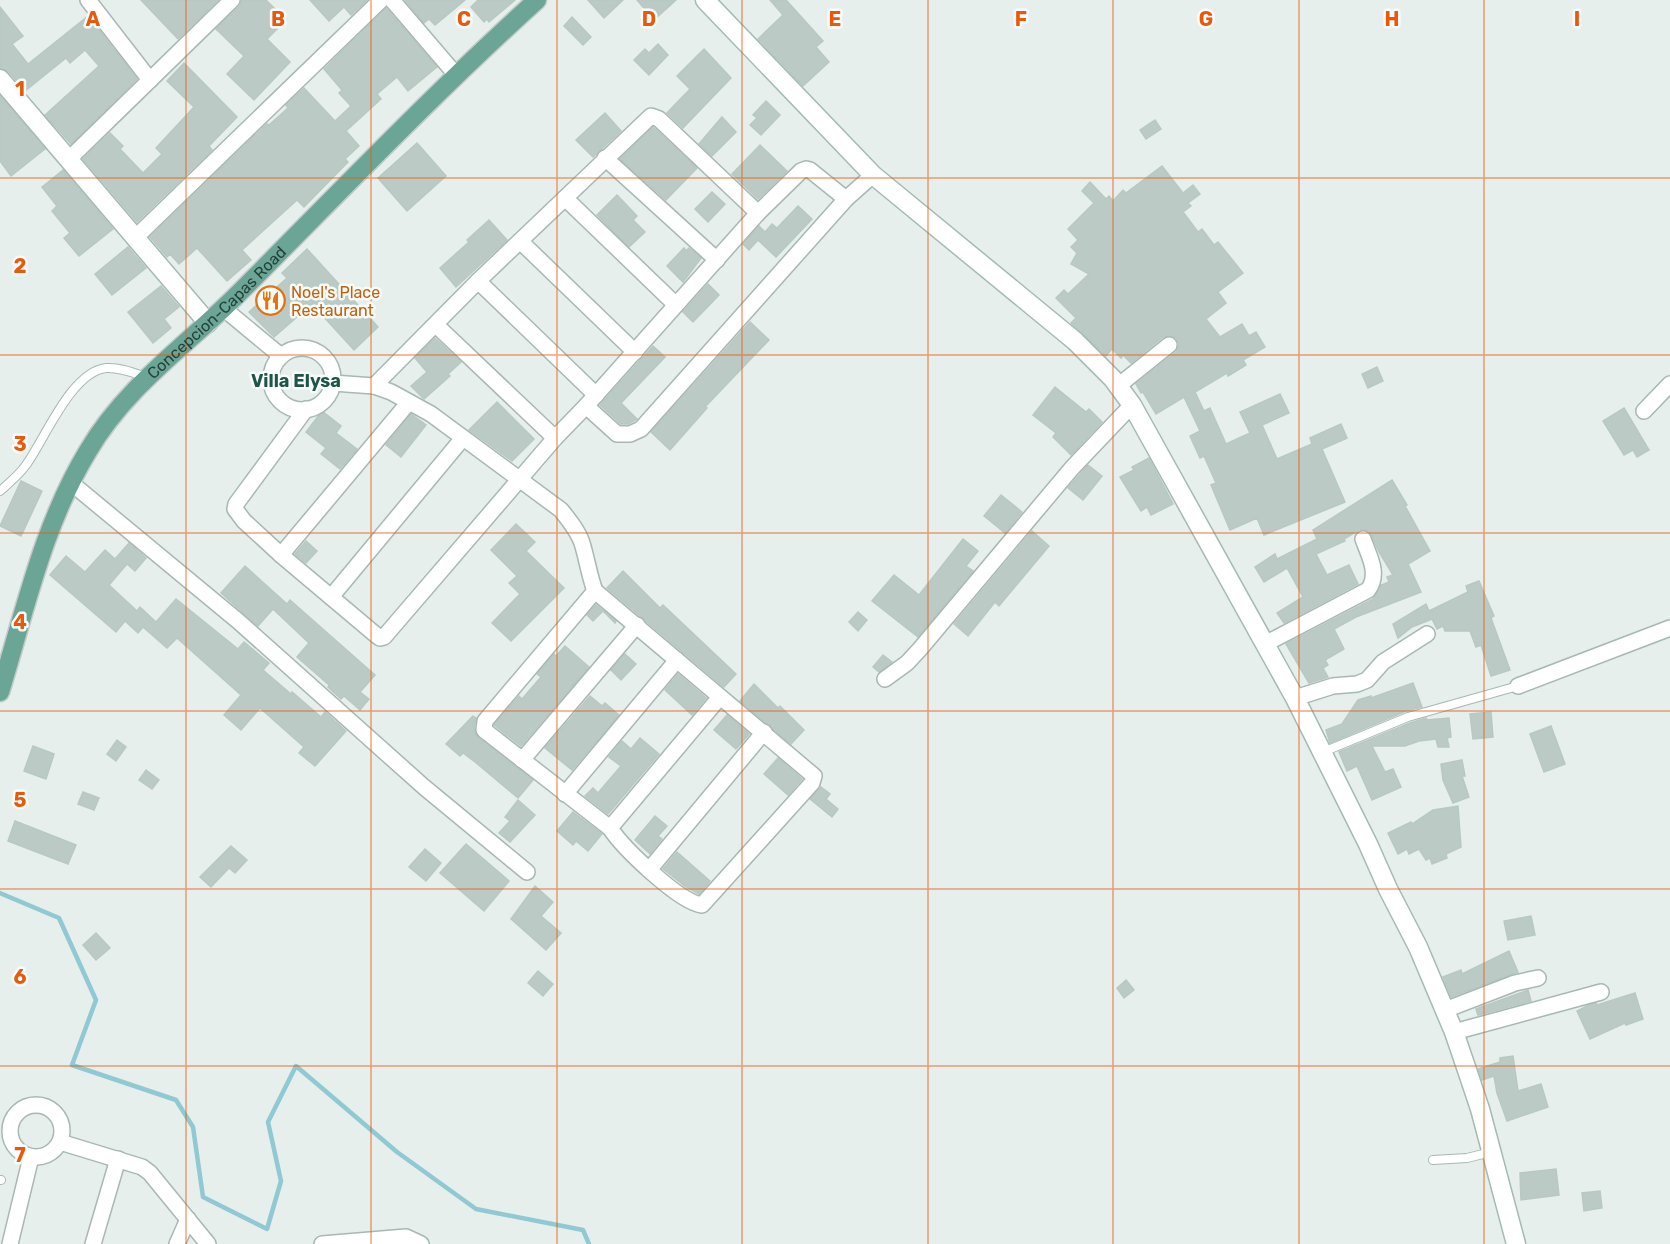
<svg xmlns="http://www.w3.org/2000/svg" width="1670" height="1244" font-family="Rubik,sans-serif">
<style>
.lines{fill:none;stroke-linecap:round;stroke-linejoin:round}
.stream{stroke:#8ec9d4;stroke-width:4.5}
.building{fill:#bbcac4;stroke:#b8c9c2;stroke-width:1.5}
.lane-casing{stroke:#a8b8b2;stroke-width:10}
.street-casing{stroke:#a8b8b2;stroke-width:18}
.secondary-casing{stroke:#a4bbb3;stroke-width:21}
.primary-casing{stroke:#c2cac8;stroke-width:21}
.lane{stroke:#fff;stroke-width:8}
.street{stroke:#fff;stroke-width:15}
.secondary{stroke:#fff;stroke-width:18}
.primary{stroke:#6aa596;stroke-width:18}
.grid{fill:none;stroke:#e8590c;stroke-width:1.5;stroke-opacity:0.55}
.labels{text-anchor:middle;stroke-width:5;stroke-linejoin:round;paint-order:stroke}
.food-label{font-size:16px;fill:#c56008;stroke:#f7fbf9;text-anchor:start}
.street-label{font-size:16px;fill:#24423a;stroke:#f7fbf9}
.neighbourhood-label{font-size:18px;font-weight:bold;fill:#1f5548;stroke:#f7fbf9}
.grid-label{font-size:20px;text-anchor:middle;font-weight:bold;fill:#e8590c;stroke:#f7fbf9;stroke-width:5;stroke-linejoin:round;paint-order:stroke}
</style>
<rect width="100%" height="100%" fill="#e6efeb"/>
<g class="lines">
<polyline class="stream" points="0,893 59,918 96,1000 72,1065 176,1100 193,1127 203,1197 267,1229 281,1181 268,1122 296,1066 397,1152 476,1209 583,1230 589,1244"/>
</g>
<g class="building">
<polygon points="141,0 218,0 178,39"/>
<polygon points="242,0 266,0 286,20 267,39 290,62 254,100 227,74 244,56 216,29 239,7"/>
<polygon points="310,0 367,0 351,15 344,7 329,21"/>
<polygon points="405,0 465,0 435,25 429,19 424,23"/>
<polygon points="478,0 515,0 489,22 487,19 484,22 471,7"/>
<polygon points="588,0 623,0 604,18"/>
<polygon points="637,0 676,0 654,20"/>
<polygon points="770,0 786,0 823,41 816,47 829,62 803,86 758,39 783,15"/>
<polygon points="0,7 23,36 12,44 28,64 88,16 137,79 71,144 45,115 99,66 85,50 70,63 66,58 25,91 9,72 0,68"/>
<polygon points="386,8 437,67 408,91 397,77 377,94 381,99 346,131 359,146 345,159 348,162 304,207 297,200 242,250 251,260 227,281 197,248 179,264 170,254 167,257 150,237 267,124 269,125 288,108 286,105 304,88 335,121 351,106 339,93 342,90 324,69"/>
<polygon points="572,17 591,37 583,45 564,26"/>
<polygon points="658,44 668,55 649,75 634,60 645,49 649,53"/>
<polygon points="704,49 731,78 683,128 667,113 690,89 677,76"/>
<polygon points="184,63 237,117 209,146 212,150 137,222 83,159 110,133 123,146 120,149 143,173 162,154 156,148 194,107 167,81"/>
<polygon points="0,96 45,149 11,176 0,161"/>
<polygon points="766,101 780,115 761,135 750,125 757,118 753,115"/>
<polygon points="605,113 621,131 593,157 576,140"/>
<polygon points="722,117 736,132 712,156 699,144"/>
<polygon points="1155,120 1161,129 1146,139 1140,130"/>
<polygon points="653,127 697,168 666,200 620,159"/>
<polygon points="417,143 446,176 407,211 378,178"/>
<polygon points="760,145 787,171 758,199 732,174"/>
<polygon points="1162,166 1183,193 1193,185 1200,194 1188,203 1191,206 1183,212 1198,232 1202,229 1214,245 1218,242 1243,273 1218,292 1226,303 1206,319 1220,337 1242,324 1249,336 1256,332 1265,347 1243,360 1246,365 1228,376 1227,373 1195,392 1204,411 1210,408 1226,444 1250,433 1240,412 1280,394 1289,413 1262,425 1277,459 1312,444 1310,438 1341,424 1347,438 1322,449 1345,502 1264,535 1257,518 1230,530 1211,485 1216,483 1204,456 1200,458 1190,436 1200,431 1184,397 1156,414 1143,392 1141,393 1136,384 1176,352 1179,344 1176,338 1172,336 1163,337 1131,363 1123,355 1121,358 1112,349 1106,356 1071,323 1076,318 1056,298 1064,290 1068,294 1089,274 1071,264 1077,253 1071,247 1078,240 1068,229 1094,203 1082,191 1090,182 1106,199 1109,196 1113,201 1123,190 1126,193"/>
<polygon points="63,170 113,229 79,256 64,238 70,233 52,211 57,206 42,187"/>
<polygon points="712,192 725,204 708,222 695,209"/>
<polygon points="617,195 637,216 633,220 645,232 629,247 597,215"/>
<polygon points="798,206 812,219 776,257 758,240 749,250 743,244 759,226 765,232 772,224 777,228"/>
<polygon points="489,220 507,240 456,287 440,268 469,242 467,240"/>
<polygon points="128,247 146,268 112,295 95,274"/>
<polygon points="684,248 686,251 689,248 701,258 683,282 667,266"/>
<polygon points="307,249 378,327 354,350 312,304 274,337 249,312 287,278 282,273"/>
<polygon points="708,284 719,295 693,322 683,312"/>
<polygon points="161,286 179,307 164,319 171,328 153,343 128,312"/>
<polygon points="750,322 769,340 705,407 707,408 670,450 651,432"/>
<polygon points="435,338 461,362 448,374 450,376 424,399 411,386 427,372 415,358"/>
<polygon points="653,346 665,357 621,403 637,419 628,424 621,424 600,405"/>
<polygon points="1377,367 1383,381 1368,388 1362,374"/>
<polygon points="1055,387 1086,412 1089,409 1102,422 1071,455 1053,437 1056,433 1033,415"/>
<polygon points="497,402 534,439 512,461 469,430"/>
<polygon points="1624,408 1649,450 1637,457 1633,450 1624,455 1603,421"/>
<polygon points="322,411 341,426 336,433 357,449 340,469 321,454 326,448 306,432"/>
<polygon points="411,414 426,425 401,457 386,445"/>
<polygon points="1149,458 1173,504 1151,515 1147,507 1141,511 1120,477 1134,470 1132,467"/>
<polygon points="1088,465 1102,476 1083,500 1068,488"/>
<polygon points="1392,480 1407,505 1405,506 1430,551 1408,564 1421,592 1356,617 1334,629 1344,649 1325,660 1328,665 1323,668 1328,677 1309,683 1286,644 1373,599 1381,585 1389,582 1387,577 1393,575 1379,552 1370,532 1365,530 1359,530 1344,539 1345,541 1316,554 1327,575 1349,565 1358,584 1284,623 1277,613 1303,597 1287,568 1264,582 1255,567 1275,554 1277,559 1317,539 1313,530"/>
<polygon points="21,481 42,491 21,536 0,526"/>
<polygon points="1001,495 1022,512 1005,533 984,516"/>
<polygon points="516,524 535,542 526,551 564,588 511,641 492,623 520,594 509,583 517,576 491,550"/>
<polygon points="1032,531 1049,546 999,606 995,602 968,636 954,624"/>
<polygon points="963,539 978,551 966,566 973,571 918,637 872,601 894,575 919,595"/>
<polygon points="306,541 317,551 306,563 295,554"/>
<polygon points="129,543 146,558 135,571 127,564 109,585 137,611 140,607 156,622 176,599 238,649 244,642 269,663 263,670 291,694 292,692 321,717 325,712 346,731 315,766 299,753 304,747 260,708 241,730 224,715 241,695 177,638 167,648 143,627 138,633 125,621 116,632 50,575 66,556 85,572 105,550 115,559"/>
<polygon points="245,566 287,604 290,600 375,675 360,692 369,699 360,710 344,696 341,699 328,687 329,685 297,657 309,643 273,609 258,626 221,593"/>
<polygon points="623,571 660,608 663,605 736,674 724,687 607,588"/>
<polygon points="1479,581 1494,616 1491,618 1510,670 1491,676 1481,645 1476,647 1470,631 1445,631 1443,626 1437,629 1432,619 1412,627 1398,638 1393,624 1426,604 1429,611 1468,592 1466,586"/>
<polygon points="596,605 616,621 615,623 603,611 593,621 587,615"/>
<polygon points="858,612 867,620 858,631 849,622"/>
<polygon points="565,646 589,667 521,746 494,725 519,696 522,699 541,677 537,674 554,654 556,656"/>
<polygon points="625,654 636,664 621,680 611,670"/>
<polygon points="883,655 892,662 879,672 873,667"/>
<polygon points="678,674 706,698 692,715 665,690"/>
<polygon points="1413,683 1422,707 1406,711 1330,743 1326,730 1342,724 1358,700 1371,696 1371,698"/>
<polygon points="754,684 778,708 780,706 804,730 791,744 740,701"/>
<polygon points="590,696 602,706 605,703 619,715 572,770 545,748"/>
<polygon points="1491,712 1493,737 1473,739 1470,714"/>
<polygon points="727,715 749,734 736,749 714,730"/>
<polygon points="473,716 476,718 474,729 478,737 533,780 518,798 475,762 463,753 460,756 446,744"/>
<polygon points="1426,718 1427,720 1449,718 1451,737 1447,738 1449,747 1438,747 1436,739 1419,741 1405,746 1372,746 1385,772 1393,769 1401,787 1372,800 1357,766 1347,771 1339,752 1410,723"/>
<polygon points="1551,726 1565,764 1544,772 1530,734"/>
<polygon points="640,738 659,754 608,814 585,796 593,788 598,793 621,766 609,757 622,741 631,749"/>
<polygon points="117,740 126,747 116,761 107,754"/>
<polygon points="33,746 54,754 46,779 24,771"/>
<polygon points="778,758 802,779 788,795 764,774"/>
<polygon points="1462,760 1465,776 1462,776 1469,797 1453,803 1443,780 1441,764"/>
<polygon points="146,770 159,780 152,789 139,780"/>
<polygon points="821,787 830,794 826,799 838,809 832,817 810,799"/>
<polygon points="83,792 99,798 94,810 78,804"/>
<polygon points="518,800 535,815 510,842 499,833 510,821 505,817"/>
<polygon points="1458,806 1461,847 1446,854 1447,858 1432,864 1430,858 1426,860 1419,849 1409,854 1407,849 1398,854 1388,833 1411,822 1412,824 1433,810"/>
<polygon points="573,812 602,834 588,851 576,841 573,845 557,831"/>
<polygon points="655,816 667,826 658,836 662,839 650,854 635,840"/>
<polygon points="15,821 76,845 68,864 8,841"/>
<polygon points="466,844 509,881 484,911 440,873"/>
<polygon points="231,846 247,860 235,873 229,868 211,887 200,877"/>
<polygon points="425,849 441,863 426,881 409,867"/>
<polygon points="677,852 710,881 699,894 685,886 663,869"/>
<polygon points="535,886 553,902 541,916 561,933 546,950 511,919"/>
<polygon points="1531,916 1535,935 1508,940 1504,921"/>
<polygon points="96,933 110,948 96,960 83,945"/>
<polygon points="1509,951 1518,972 1451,997 1443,977 1461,970 1462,974"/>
<polygon points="538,971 553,984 543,996 528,983"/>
<polygon points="1126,980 1134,990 1124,998 1117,988"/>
<polygon points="1528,990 1531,1001 1478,1015 1476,1009"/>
<polygon points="1635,993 1643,1019 1626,1025 1625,1023 1590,1039 1577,1011 1589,1005 1596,1003 1597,1005"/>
<polygon points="1513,1056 1518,1091 1541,1084 1548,1107 1507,1121 1497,1093 1494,1076 1482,1080 1478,1069 1500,1062 1500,1058"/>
<polygon points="1556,1169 1559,1195 1521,1200 1520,1173"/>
<polygon points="1600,1191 1602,1208 1584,1211 1582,1193"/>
</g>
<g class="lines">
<defs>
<g id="lane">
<path d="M0,491C9,483 19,475 26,465C45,439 71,372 106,368C120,367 134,373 146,377"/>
<polyline points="1323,752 1408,717 1518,686"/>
<polyline points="1433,1160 1467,1158 1491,1152"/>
<polyline points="0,1180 1,1180"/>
</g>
<g id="street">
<polyline points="88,0 150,80"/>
<polyline points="392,0 457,76"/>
<polyline points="605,158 717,260"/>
<polyline points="69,159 232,0"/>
<polyline points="565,198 676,305"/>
<polyline points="136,237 381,0"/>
<polyline points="520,241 635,352"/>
<polyline points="478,281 596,395"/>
<polyline points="223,308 281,356"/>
<polyline points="436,325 555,438"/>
<circle cx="302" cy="379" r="31"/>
<polyline points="333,383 374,386 478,281 651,116 659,119 758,213"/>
<path d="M374,386L391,392L431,414L561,510C569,520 578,531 582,543C587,559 589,575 595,591L814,776L812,783L702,905C679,902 623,848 610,828L484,730L485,721L595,591"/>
<polyline points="1118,386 1169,345"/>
<polyline points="586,406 617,434 630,434 641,429 846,199 873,175"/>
<polyline points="306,409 236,504 235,509 244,521 281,555 376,635 380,638 384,637 555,438 586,406 758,213 801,171 806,169 810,170 846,199"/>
<polyline points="1644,411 1670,384"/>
<polyline points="70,482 238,621 424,787 527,872"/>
<polyline points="281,555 409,402"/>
<polyline points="331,597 463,438"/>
<path d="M1265,644L1368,590C1380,574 1369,556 1363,539"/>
<polyline points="885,679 907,663 920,649 1072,468 1132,405"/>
<polyline points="1518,686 1670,628"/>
<polyline points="1295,698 1333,686 1357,684 1367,680 1383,662 1427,634"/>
<polyline points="522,760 637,625"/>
<polyline points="565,794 677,660"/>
<polyline points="610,828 720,697"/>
<polyline points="649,870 764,732"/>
<polyline points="1445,1010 1515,983 1538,978"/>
<polyline points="1454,1032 1601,992"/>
<circle cx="36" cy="1131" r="26"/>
<polyline points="60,1142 142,1167 150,1173 208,1244"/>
<polyline points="10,1244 31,1157"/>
<polyline points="93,1244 118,1159"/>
<polyline points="177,1244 188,1219"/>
<polyline points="322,1244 406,1237 421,1244"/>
</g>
<g id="secondary">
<polyline points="705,0 873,175 1075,341 1113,379 1132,405 1295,698 1368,844 1388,889 1418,947 1454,1032 1468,1073 1480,1109 1516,1244"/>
<polyline points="0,79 208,323"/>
</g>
<g id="primary">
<path id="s1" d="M0,692C25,611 43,525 88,451C124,389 184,347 234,298C334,198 432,95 537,0"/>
</g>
</defs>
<use href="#lane" class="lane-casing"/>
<use href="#street" class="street-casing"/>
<use href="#secondary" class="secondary-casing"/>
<use href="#primary" class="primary-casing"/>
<use href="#lane" class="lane"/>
<use href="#street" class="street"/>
<use href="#secondary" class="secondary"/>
<use href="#primary" class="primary"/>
</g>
<path class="grid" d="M186,0V1244M371,0V1244M557,0V1244M742,0V1244M928,0V1244M1113,0V1244M1299,0V1244M1484,0V1244M0,178H1670M0,355H1670M0,533H1670M0,711H1670M0,889H1670M0,1066H1670"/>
<defs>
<symbol id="restaurant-ring" viewBox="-11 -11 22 22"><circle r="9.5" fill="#f7fbf9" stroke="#e8710a" stroke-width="1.5"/><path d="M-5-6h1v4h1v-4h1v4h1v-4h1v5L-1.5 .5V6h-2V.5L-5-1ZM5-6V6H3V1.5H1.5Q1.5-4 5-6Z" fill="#e8710a"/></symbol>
</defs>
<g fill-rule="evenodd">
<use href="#restaurant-ring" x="254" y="284" width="33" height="33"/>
</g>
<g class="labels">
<g class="food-label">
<text x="291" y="298">Noel's Place<tspan x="291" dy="18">Restaurant</tspan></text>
</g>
<g class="street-label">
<text dy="6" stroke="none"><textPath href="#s1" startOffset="447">Concepcion-Capas Road</textPath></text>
</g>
<g class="neighbourhood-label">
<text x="296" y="387">Villa Elysa</text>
</g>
</g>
<g class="grid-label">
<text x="93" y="26">A</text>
<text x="278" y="26">B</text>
<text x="464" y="26">C</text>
<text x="649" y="26">D</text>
<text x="835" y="26">E</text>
<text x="1021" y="26">F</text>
<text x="1206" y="26">G</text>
<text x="1392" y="26">H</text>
<text x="1577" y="26">I</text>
<text x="20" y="96">1</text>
<text x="20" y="273">2</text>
<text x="20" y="451">3</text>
<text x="20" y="629">4</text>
<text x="20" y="807">5</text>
<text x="20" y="984">6</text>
<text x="20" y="1162">7</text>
</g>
</svg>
